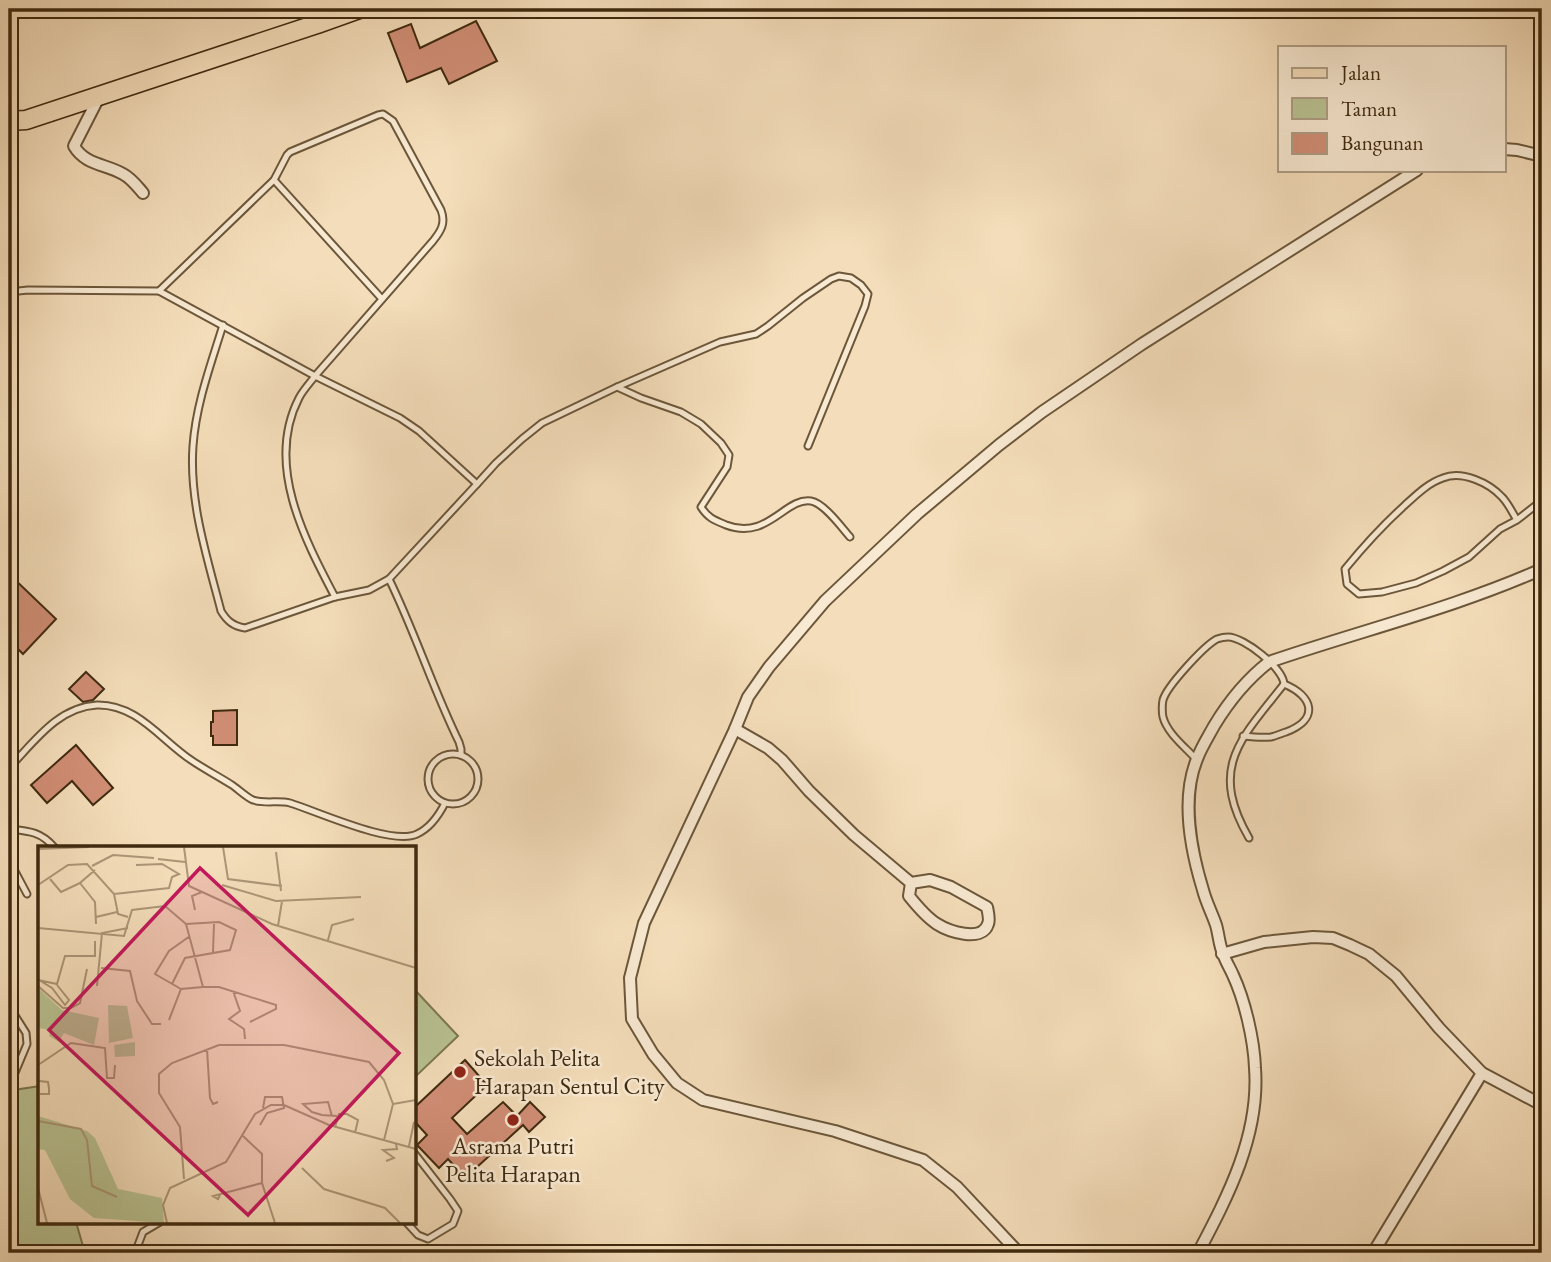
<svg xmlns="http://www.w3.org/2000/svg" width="1551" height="1262" font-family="'EB Garamond',serif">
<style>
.green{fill:#b9c292;stroke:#7c7650;stroke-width:2}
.building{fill:#d18e76;stroke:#3f2a0f;stroke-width:2}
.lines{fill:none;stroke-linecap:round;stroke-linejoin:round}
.service-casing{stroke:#6c573a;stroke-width:9}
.minor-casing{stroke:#6c573a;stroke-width:14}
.primary-casing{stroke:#3f2a0f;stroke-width:21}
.service{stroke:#f8e9d2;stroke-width:5}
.minor{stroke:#f8e9d2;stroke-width:10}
.primary{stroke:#f4ddba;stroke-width:18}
.poi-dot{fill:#8f2418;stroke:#f8e9d2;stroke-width:2.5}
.labels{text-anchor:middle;stroke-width:5;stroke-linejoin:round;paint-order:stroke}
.poi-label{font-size:24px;fill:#3f2a0f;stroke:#f8e9d2;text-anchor:start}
.inset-road{fill:none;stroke:#ac9576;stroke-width:2}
.view{fill:#c2185b;fill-opacity:0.15;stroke:#c2185b;stroke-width:3.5}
.inset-edge{fill:none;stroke:#3f2a0f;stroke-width:3.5}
</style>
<rect width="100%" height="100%" fill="#f4ddba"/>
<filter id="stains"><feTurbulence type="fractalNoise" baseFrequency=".00286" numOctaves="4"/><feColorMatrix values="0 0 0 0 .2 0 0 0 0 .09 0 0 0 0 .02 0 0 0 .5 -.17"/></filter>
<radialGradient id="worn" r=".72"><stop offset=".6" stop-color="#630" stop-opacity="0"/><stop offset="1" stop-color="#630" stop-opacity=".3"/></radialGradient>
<g class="green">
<polygon points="415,990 458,1036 415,1077"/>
<polygon points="40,1086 40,1222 76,1222 85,1253 9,1253 9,1095 14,1090"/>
</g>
<g class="building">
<polygon points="476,21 497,61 449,84 441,68 407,82 388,33 411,24 420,48"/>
<polygon points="9,574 56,619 23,654 9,640"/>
<polygon points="86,672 104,689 93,700 83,702 69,689"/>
<polygon points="237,710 237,745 213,745 213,736 211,736 211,722 213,722 213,711"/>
<polygon points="76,745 113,788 93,805 72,781 47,803 31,785"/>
<polygon points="465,1060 487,1085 452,1118 467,1134 503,1102 517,1116 530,1102 545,1117 529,1132 523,1125 465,1178 448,1159 439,1168 417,1145 427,1135 415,1122 415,1107"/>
</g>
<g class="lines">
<defs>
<g id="service">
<polyline points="274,180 382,299"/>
<path d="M159,291L274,180L287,155L290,152L378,115L383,114L393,121L441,210C446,223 441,231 433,241L315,376C310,383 303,390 299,398C265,464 304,538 335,597"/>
<polyline points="9,292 28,290 159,291 315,376 400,418 419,431 477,484 496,463 522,439 542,423 617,387 720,342 756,334 768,326 803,298 831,279 839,276 851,278 861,285 868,294 865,306 808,446"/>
<path d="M223,325C211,364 196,404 193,446C189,502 207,557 221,611C227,621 233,626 245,628L335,597L369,590L389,579"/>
<path d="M617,387L641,398L681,412L701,424L721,443L729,455L727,467L701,507C708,518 714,520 726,525C768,541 785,497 811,501C824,503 842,528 850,537"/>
<path d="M1542,478C1539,487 1538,498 1542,507"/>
<path d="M1517,520C1512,512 1508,503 1502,497C1489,483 1462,470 1443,478C1428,483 1416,495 1404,506C1382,526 1363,547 1345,569L1347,584L1359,594L1382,592L1416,583L1443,571L1469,557L1500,529L1517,520L1540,502"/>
<path d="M1243,736C1252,737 1262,738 1271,737C1276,736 1282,733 1286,732C1320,719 1313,696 1284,684"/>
<circle cx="453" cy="779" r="25"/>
<path d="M461,755V749L459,742C433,689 415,632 389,579L477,484"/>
<path d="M1196,759C1185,747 1167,733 1163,717C1162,713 1162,704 1163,700C1167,686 1204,646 1217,639C1220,638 1224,637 1228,637C1244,637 1283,668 1284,684C1241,739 1208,767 1249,838"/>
<path d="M9,768C34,742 58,707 97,705C137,704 161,740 191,760C204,769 218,776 232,785C238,789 246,797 253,800C265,804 279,800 290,803C319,812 392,846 417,834C430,828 439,815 445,803"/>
<path d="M9,829C28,831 40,831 54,847"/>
<polyline points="9,860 27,894"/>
<polyline points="9,1006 26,1033 27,1044 9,1087"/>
<polyline points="406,1222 418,1235 428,1239 453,1224 458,1211 450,1199 415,1154"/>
<polyline points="135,1253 143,1232 160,1222"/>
</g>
<g id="minor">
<path d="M100,95L74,146C85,165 106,164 123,174C131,178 137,186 143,193"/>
<polyline points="1504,149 1517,150 1542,156"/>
<path d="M735,729L768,748L782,760L809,791L854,835L911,883L909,896C917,906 926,917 937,924C948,931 982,943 988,924C990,920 988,912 987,907L951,887L930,880L911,883"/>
<polyline points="1222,954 1264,942 1313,937 1333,938 1350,945 1369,954 1396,976 1439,1028 1482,1073 1542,1105"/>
<polyline points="1019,1253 957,1187 923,1160 835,1131 703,1100 677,1083 653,1054 632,1019 630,978 644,923 735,729 748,697 769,667 825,601 917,514 999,445 1042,412 1142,344 1417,170"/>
<path d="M1198,1253C1228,1196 1260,1135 1255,1068C1254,1040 1245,1001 1233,975C1230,968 1226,962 1224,956C1219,946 1219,935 1216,925C1212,913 1206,902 1203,890C1191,851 1181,798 1197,759C1201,748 1208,737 1214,726C1229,701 1246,680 1269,662C1359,631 1455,608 1542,569"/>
<polyline points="1373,1253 1482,1073"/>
</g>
<polyline id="primary" points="9,121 26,120 317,24 359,9"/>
</defs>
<use href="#service" class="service-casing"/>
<use href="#minor" class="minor-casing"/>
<use href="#primary" class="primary-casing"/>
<use href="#service" class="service"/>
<use href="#minor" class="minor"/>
<use href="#primary" class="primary"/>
</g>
<g class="poi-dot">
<circle cx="460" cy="1072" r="7"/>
<circle cx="513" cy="1120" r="7"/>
</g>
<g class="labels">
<g class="poi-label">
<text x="474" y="1066">Sekolah Pelita<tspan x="474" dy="28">Harapan Sentul City</tspan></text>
<text x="513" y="1154" text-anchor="middle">Asrama Putri<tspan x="513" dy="28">Pelita Harapan</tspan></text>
</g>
</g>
<g transform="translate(38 846)">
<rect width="378" height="378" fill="#f4ddba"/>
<path d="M0,142L24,164L61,172L56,199L26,187L21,196L11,190L13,184L0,182ZM70,159L89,160L95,192L71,197ZM97,196V210L77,211L76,199ZM0,270L49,285L57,292L80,343L124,352L126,377L56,372L32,353L7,304L0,303Z" fill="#b9c292"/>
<path class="inset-road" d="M146,1L151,40L234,78L378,122M185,1L190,33L244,40M0,3L51,1M238,6L243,45M120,13L147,16M54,20L75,9L116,12M57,24L42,37L57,56L58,78M12,33L23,46L42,37M0,39L30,19L49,18L76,48L80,68L90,71M184,39L238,55L323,51M76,48L131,42L134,31L141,28L124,18L98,19M157,64L154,50L164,46M58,71L79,66M240,80L244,55M0,82L86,90L94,64L127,60L148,78L165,141H181L238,159V163L212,176M290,94L294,79L316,73M175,106L176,78M63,122L92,125L99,155L114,178H123M0,134L19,138L27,110H57V95M1,134L14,142L27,159L31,154L19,139M134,138L147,112L192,104L198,84L181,76L148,78M0,140L25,162H33L42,157L49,123M59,140L64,87L90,82M143,143L117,128L131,105L152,90M195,145L202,165L191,173L206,183L207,193M131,174L143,143L165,141M169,203L172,252L175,258L180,256M0,219L33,197L67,202L69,232H76L77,219M1,235L10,236L11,242V248H2M355,258L378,254M294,270L290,256L265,258L274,266L284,269L299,270M0,275L43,283L49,294L54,340L79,351M222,279L229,267L246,262L244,251H227L225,262M297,281L301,268H309L320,274L317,287M205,290L224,308V337L237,377M371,300L376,276M348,315L356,312L345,304L359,303L358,298M264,322L286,343L347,362L362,377M146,333L142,281L121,247V228L134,217L181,199H246L331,216L346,234L355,258L346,294M0,342L9,377M182,349L180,353L175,350L224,337M129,377L125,359L132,342L188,316L217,268L233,259H246L291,279L378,303"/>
<path class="view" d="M162,22L361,207L210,369L11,184Z"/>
<rect width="378" height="378" class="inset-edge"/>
</g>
<rect width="1551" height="1262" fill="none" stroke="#f4ddba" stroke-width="35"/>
<rect x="10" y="10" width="1530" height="1241" fill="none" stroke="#3f2a0f" stroke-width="3.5"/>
<rect x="18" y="18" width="1516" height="1227" fill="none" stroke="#3f2a0f" stroke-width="2"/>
<rect x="1278" y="46" width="228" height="126" fill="#f8e9d2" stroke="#ae9d84" stroke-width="2"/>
<rect x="1292" y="68" width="35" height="10" fill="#f4ddba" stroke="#ae9d84" stroke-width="2"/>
<text x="1341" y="80" font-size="21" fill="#3f2a0f">Jalan</text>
<rect x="1292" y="98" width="35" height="21" fill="#b9c292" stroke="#ae9d84" stroke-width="2"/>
<text x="1341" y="116" font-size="21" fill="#3f2a0f">Taman</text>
<rect x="1292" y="133" width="35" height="21" fill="#d18e76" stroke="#ae9d84" stroke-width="2"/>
<text x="1341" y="150" font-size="21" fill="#3f2a0f">Bangunan</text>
<rect width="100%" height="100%" filter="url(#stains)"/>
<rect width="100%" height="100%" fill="url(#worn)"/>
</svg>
